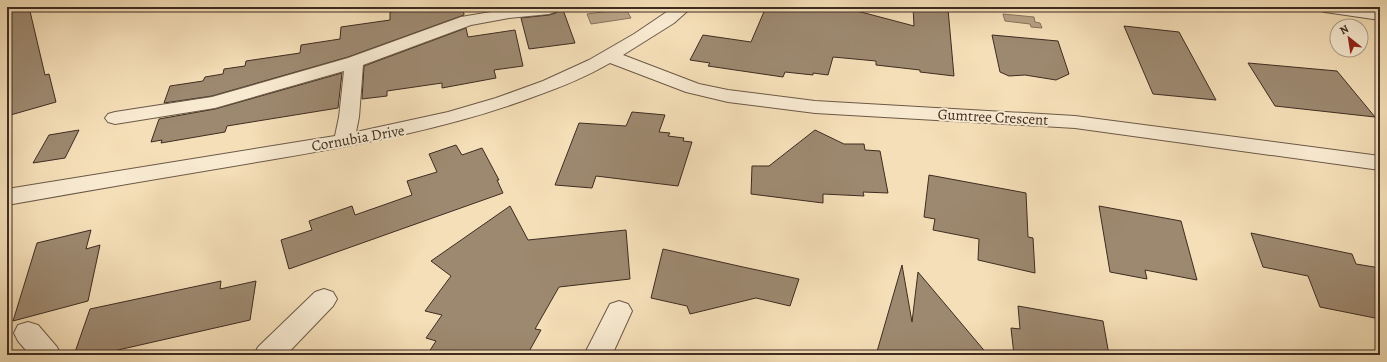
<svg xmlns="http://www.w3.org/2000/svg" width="1387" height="362" font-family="Alegreya,serif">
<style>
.water{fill:#b7a285;stroke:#87735d}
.building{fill:#9d8970;stroke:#3e2c21}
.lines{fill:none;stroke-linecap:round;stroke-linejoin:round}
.minor-casing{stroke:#6c5947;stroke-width:2}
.minor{fill:#f8ead1;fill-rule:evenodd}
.labels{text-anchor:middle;stroke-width:4;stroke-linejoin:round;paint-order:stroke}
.street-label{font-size:15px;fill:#3e2c21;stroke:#f8ead1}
</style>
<rect width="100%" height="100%" fill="#f5dfb8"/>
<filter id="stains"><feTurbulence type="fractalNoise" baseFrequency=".005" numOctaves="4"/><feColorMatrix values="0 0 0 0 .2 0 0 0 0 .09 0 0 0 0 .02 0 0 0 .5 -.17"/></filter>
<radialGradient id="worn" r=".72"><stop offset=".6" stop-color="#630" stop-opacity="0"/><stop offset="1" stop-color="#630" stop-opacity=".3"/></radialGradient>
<g class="water">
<polygon points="626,9 631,18 591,24 587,14"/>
<polygon points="1003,14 1034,17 1035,22 1040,23 1042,28 1031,27 1030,24 1005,21"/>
</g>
<g class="building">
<polygon points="7,7 29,7 45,75 49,74 56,102 7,116"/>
<polygon points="425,7 463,7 464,15 348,57 212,96 164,103 170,86 203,81 205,77 223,74 224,69 245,66 246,61 300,53 301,45 340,39 341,27 390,20 390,12"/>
<polygon points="558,7 562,7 575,43 529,49 521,18 549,15 556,13 558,10"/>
<polygon points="766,7 842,7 914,26 913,7 941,7 941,8 948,9 954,76 920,72 920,70 876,65 876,61 833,57 828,75 813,73 813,75 785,72 783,77 708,66 710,63 690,60 703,35 751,42"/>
<polygon points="1124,26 1179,32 1216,100 1153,94"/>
<polygon points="466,28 468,37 515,30 523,66 494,70 496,78 442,88 442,83 387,91 387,96 362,99 364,66"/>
<polygon points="992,35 1058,41 1069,74 1056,80 1025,75 1009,76 1000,72"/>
<polygon points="1248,63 1337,71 1375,117 1275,106"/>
<polygon points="342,73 338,108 227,126 225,132 161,143 162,140 151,142 159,119 215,109"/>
<polygon points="632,112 665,115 659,132 670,133 668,136 684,138 683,141 692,142 678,186 596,176 592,188 555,185 579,123 626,126"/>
<polygon points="79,130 65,158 33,163 49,135"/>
<polygon points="815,130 844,144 864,144 865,150 880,151 888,193 863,192 864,196 823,194 823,203 751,194 752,166 769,166"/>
<polygon points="456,145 462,155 482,148 499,180 497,180 503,193 289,269 281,240 312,230 309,221 352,206 355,215 412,195 407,181 437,172 429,154"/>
<polygon points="929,175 1026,193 1028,237 1033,238 1035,273 978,260 979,239 933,230 935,219 924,217"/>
<polygon points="510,206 528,240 626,230 630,279 559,287 535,329 541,330 527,355 427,355 436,341 426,338 442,315 425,311 451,276 431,261"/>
<polygon points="1099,206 1181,221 1197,280 1145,270 1147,279 1110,272"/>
<polygon points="91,230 86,249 100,245 88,301 13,321 37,243"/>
<polygon points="1251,233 1352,254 1356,264 1380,268 1380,319 1320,307 1308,276 1263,267"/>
<polygon points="663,249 743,267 799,279 790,306 756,298 690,314 687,306 651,298"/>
<polygon points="902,265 912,322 918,272 988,355 876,355"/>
<polygon points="221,281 220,289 256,281 250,320 96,355 74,355 90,309"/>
<polygon points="1018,306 1103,321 1109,355 1014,355 1011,328 1020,329"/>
</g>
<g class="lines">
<defs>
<g id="minor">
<path d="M520,7H556L557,9L555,12L549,14L509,18L471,25L363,65L359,117L356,132L448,112L496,98L543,81L589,60L634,34L674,7H692L674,23L623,55L699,84L728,90L815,101L1075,116L1380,156V170L1075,128L815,113L728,102L686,92L610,63C586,77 559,88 533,97C450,128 362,144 275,159C186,174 96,189 7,205V189L335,136L339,117L344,71L215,108L115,124L108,122L105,118L108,114L115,112L212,97L348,58L461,17Z"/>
<polygon points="1317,7 1359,7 1380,10 1380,20 1325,12 1319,10"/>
<polygon points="324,289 333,292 337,299 333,306 286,355 254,355 258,347 315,292"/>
<polygon points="619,301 628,304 632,311 612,355 584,355 610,304"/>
<polygon points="28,322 38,325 57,347 61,355 30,355 18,341 14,333 18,325"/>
</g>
</defs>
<use href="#minor" class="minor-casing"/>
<use href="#minor" class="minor"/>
</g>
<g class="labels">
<g class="street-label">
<text transform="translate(993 117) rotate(3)" y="5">Gumtree Crescent</text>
<text transform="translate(358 138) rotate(-10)" y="5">Cornubia Drive</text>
</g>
</g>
<rect width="1387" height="362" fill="none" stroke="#f5dfb8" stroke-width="24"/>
<rect x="8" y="8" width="1371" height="346" fill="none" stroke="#3e2c21" stroke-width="2"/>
<rect x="12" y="12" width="1363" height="338" fill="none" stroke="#3e2c21"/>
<g transform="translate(1349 38) rotate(330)"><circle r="19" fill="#f8ead1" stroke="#ae9e8b"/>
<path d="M0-3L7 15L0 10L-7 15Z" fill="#8f2418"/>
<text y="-6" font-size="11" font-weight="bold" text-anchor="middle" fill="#3e2c21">N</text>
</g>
<rect width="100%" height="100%" filter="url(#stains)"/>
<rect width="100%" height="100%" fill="url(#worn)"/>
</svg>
